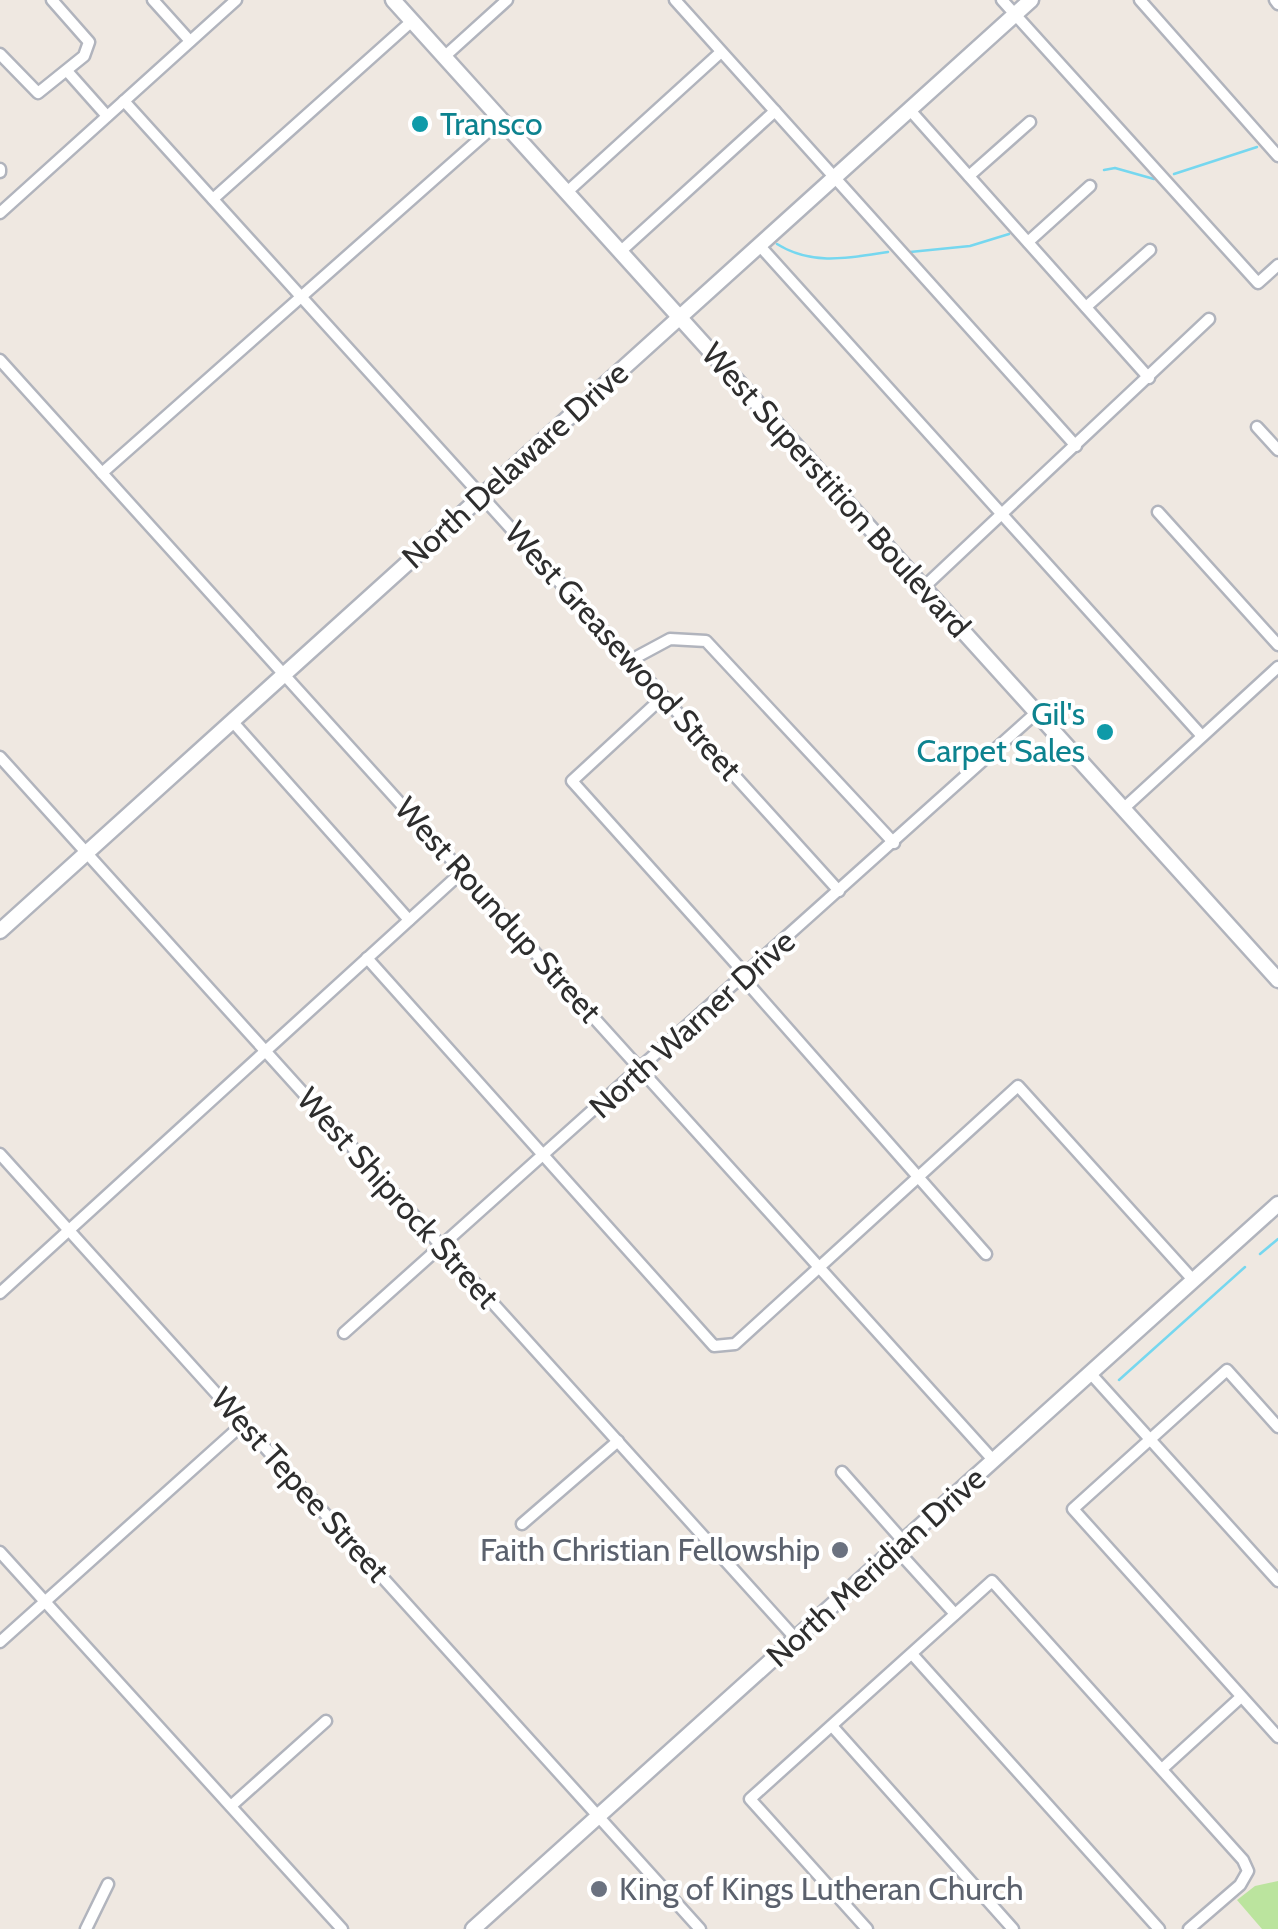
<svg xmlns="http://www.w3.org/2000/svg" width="1278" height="1929" font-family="Cabin,sans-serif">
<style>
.green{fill:#bbe49e}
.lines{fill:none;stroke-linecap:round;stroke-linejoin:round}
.stream{stroke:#76d7ef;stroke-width:2.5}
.street-casing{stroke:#b1b4bd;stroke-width:15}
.secondary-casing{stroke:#b1b4bd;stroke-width:19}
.street{stroke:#fff;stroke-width:10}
.secondary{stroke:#fff;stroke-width:14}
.culture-dot{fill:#0f9aa8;stroke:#fff;stroke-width:4}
.worship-dot{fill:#6b7280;stroke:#fff;stroke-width:4}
.labels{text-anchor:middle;stroke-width:8;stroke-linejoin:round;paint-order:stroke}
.culture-label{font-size:32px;fill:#0d838f;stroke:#fff;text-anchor:start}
.street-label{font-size:32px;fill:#2e2e2e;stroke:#fff}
.worship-label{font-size:32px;fill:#5b616d;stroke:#fff;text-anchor:end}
</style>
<rect width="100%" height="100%" fill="#efe8e1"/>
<polygon class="green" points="1278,1881 1278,1929 1262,1929 1237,1900 1255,1886"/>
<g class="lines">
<g class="stream">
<polyline points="1104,170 1115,168 1154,179"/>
<polyline points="1174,174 1257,147"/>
<path d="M777,244C812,266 849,258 888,252"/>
<polyline points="910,252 970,246 1009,234"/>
<polyline points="1260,1254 1278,1239"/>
<polyline points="1119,1380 1245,1267"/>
</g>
<defs>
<g id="street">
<polyline points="153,0 190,41"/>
<polyline points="675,0 1076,446"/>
<polyline points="1002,0 1258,283 1278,265"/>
<polyline points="1140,0 1278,156"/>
<polyline points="1275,0 1278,4"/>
<polyline points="0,54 38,93 84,56 89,42 52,0"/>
<polyline points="444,57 507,0"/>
<polyline points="67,71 107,116"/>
<polyline points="124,101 839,891"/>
<polyline points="909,109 1149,378"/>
<polyline points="0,169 0,172"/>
<polyline points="969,176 1030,122"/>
<polyline points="567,192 721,52"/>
<polyline points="213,199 412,21"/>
<polyline points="0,213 236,0"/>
<polyline points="1028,242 1090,186"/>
<polyline points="759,245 1201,735"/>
<polyline points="621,251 775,111"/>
<polyline points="1086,307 1150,250"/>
<polyline points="0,360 994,1461"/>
<polyline points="1257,427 1278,450"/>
<polyline points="102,473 501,120"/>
<polyline points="1158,512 1278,645"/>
<polyline points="924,587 1209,319"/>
<polyline points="631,660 670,639 706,641 894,843"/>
<polyline points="663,697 572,781 746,975"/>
<polyline points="232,721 409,920"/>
<polyline points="0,757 796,1639"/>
<polyline points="1123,809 1278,667"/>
<polyline points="367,958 714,1346 735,1344 1018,1086 1194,1281"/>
<polyline points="743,978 986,1254"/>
<polyline points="0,1154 700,1929"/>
<polyline points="0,1293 463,871"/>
<polyline points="344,1333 1037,712"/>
<polyline points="1091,1374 1278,1581"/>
<polyline points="1278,1427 1227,1370 1073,1509 1278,1737"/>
<polyline points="842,1472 904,1542"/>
<polyline points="522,1524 618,1441"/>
<polyline points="896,1549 955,1614"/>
<polyline points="0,1552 342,1929"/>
<polyline points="0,1642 244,1423"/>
<polyline points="912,1654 1159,1929"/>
<polyline points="832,1726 1013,1929"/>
<polyline points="1162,1769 1241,1697"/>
<polyline points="231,1806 326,1721"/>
<polyline points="86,1929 108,1884"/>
<polyline points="867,1929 750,1799 992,1581 1243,1860 1248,1871 1240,1885 1189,1929"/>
</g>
<g id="secondary">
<polyline points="393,0 1278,980"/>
<polyline points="0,931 1031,0"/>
<polyline points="473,1929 1278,1204"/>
</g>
</defs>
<use href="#street" class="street-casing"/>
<use href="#secondary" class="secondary-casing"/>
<use href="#street" class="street"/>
<use href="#secondary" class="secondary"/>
</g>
<g class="culture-dot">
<circle cx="420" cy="124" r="10"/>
<circle cx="1105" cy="732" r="10"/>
</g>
<g class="worship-dot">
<circle cx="840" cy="1550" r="10"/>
<circle cx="599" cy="1889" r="10"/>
</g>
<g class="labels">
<g class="culture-label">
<text x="440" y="135">Transco</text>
<text x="1085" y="725" text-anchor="end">Gil's<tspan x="1085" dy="37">Carpet Sales</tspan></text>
</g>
<g class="street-label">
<text transform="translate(515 465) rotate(-42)" y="11">North Delaware Drive</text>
<text transform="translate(836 490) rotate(48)" y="11">West Superstition Boulevard</text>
<text transform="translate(623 651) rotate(48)" y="11">West Greasewood Street</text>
<text transform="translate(498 910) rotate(48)" y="11">West Roundup Street</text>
<text transform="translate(692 1024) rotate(-42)" y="11">North Warner Drive</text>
<text transform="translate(398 1198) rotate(48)" y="11">West Shiprock Street</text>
<text transform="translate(300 1485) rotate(48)" y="11">West Tepee Street</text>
<text transform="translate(876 1567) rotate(-42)" y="11">North Meridian Drive</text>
</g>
<g class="worship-label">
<text x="820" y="1561">Faith Christian Fellowship</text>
<text x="619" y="1900" text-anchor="start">King of Kings Lutheran Church</text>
</g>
</g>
</svg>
